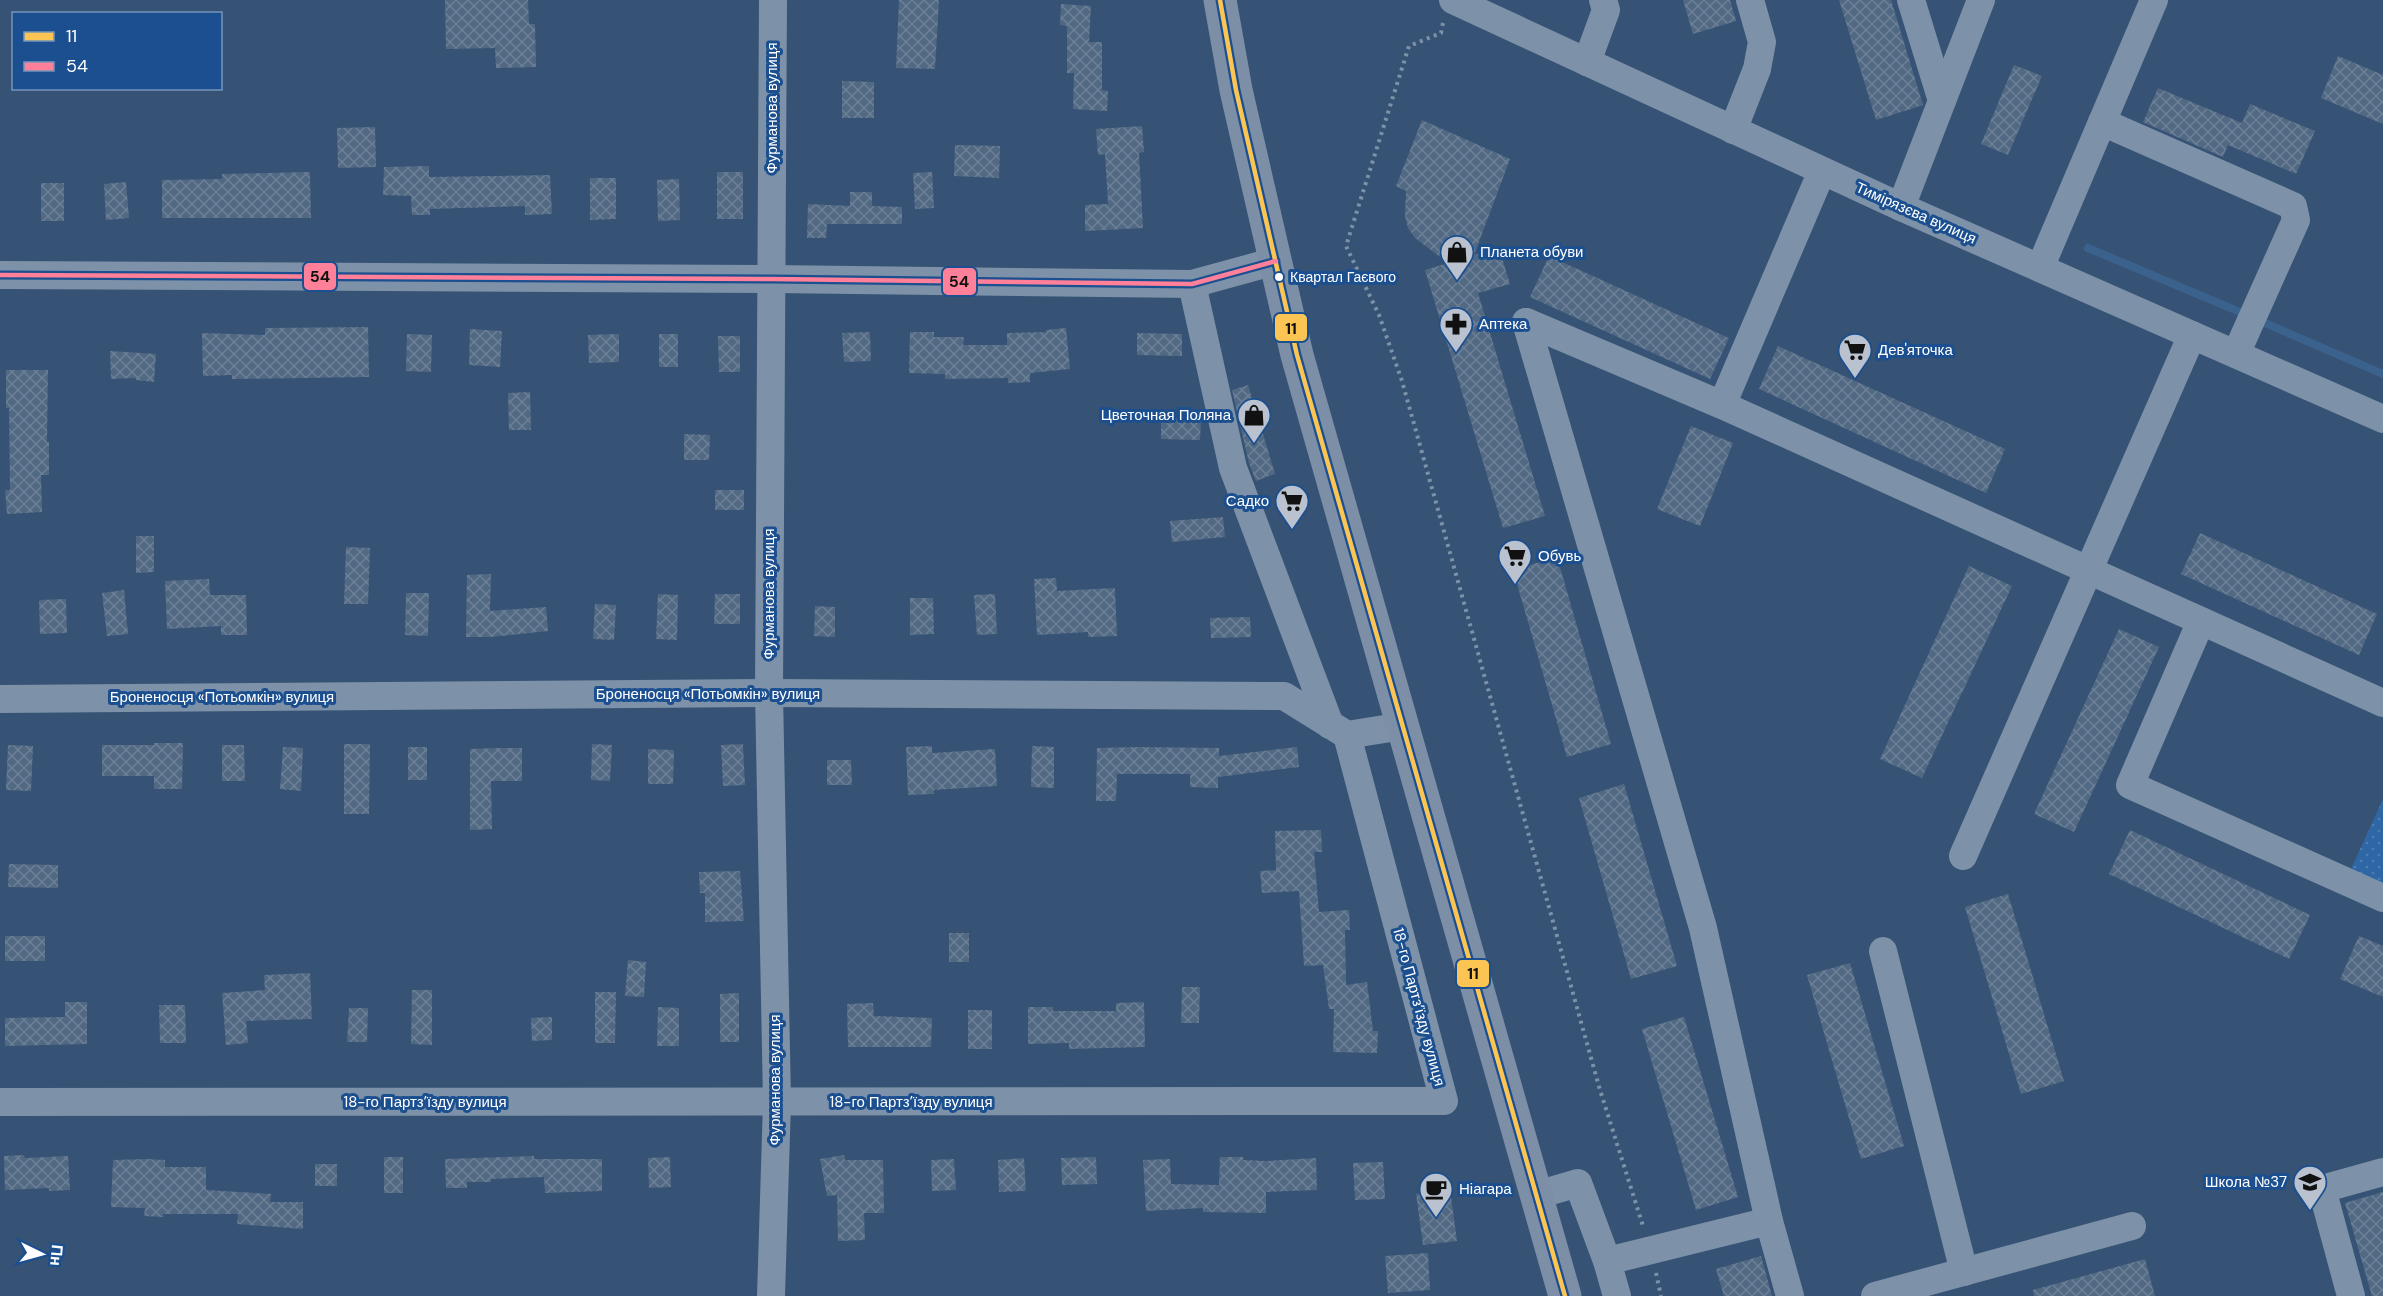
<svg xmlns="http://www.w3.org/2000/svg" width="2383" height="1296" font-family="'DM Sans',sans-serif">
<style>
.grass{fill:url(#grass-dots)}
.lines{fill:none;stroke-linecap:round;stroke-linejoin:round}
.stream{stroke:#3b618d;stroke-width:8}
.building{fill:url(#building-cross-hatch)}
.path{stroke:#7d92a8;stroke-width:4;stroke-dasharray:3 4.5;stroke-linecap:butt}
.minor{stroke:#7d92a8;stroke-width:28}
.major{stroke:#7d8ea7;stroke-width:33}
.bus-1-casing{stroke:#1b4f8f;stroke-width:9}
.bus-2-casing{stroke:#1b4f8f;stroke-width:9}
.bus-1{stroke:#fcc553;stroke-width:4.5}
.bus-2{stroke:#ff8098;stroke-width:4.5}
.bus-dot{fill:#fff;stroke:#1b4f8f;stroke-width:2}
.labels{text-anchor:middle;stroke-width:6;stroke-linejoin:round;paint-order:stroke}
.bus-label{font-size:14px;fill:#fff;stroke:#1b4f8f;text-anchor:start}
.street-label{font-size:15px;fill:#fff;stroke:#1b4f8f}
.poi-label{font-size:15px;fill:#fff;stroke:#1b4f8f;text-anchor:start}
.line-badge{stroke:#1b4f8f;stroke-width:2}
.pale-badge-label{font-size:16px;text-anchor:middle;font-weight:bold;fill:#111}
</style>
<defs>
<pattern id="grass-dots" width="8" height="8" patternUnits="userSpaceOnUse" patternTransform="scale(1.5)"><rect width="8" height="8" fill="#2f66a5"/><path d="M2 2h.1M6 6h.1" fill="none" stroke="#4e7db2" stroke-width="1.8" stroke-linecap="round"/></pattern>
<pattern id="building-cross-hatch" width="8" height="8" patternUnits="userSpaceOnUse" patternTransform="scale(1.5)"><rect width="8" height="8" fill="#526984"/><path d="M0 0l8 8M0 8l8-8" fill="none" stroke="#6c8096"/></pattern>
</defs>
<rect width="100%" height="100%" fill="#365274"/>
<polygon class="grass" points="2383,799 2383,884 2351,869"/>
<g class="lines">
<g class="stream">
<polyline points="2088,248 2247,315"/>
<polyline points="2258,320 2383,374"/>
</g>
</g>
<g class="building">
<polygon points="445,0 528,0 529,24 535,24 536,67 496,68 495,48 446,49"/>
<polygon points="899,0 939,0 935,69 896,68"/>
<polygon points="1683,0 1730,0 1736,21 1693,34"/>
<polygon points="1839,0 1891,0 1923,105 1876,120"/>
<polygon points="1061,4 1091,6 1089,42 1102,42 1102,90 1108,91 1107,111 1073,109 1074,73 1067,73 1067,26 1060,25"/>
<polygon points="2338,56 2383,75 2383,124 2321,98"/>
<polygon points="2014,65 2042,76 2008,155 1981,144"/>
<polygon points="842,81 874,82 874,118 842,118"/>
<polygon points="2158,88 2242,123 2250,104 2315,131 2296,174 2228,145 2223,157 2143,122"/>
<polygon points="1422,120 1510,159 1474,255 1499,248 1510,284 1478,293 1545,516 1503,528 1425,270 1448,263 1415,238 1408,228 1405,216 1406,191 1396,186"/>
<polygon points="1142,126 1144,152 1139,153 1143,228 1085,231 1085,205 1108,204 1105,154 1098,155 1096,129"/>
<polygon points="375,127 376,167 338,168 337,128"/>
<polygon points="955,145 1000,146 999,178 954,176"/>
<polygon points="429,166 429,177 550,175 552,214 525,215 525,206 430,209 430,215 412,215 411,196 383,195 384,167"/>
<polygon points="310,172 311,218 162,218 162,180 222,179 222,174"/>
<rect x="717" y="172" width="26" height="47"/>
<polygon points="932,172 934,208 915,209 913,173"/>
<polygon points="590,178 616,178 616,219 590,220"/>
<polygon points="679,179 680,220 658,221 657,180"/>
<polygon points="126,182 129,218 106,220 104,184"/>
<rect x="41" y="183" width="23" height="38"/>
<polygon points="850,192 872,192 872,206 902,207 902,224 827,224 826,238 807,238 808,204 850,206"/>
<polygon points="1549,256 1729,338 1710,379 1530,297"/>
<polygon points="368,327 369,377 232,379 232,375 203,376 202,333 265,335 265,328"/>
<polygon points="1066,328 1070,369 1030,373 1030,382 1008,383 1008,378 945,379 945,374 909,373 910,332 934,332 934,337 964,337 963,345 1007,345 1007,333 1046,332 1046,330"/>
<polygon points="470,329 502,331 500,367 469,365"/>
<polygon points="870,332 871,361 844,362 842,333"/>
<polygon points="1137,333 1182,334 1182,356 1137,355"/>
<polygon points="407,334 432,335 431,372 406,371"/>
<polygon points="619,334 619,362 589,363 588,335"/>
<rect x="659" y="334" width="19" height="33"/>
<polygon points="718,336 740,336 740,372 719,372"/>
<polygon points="1778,346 2005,449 1986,493 1759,389"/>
<polygon points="110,351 156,354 154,382 136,380 136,378 111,379"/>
<polygon points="6,370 48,370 47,442 49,442 49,475 41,475 42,512 7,514 5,490 10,490 9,408 6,408"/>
<polygon points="1248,385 1275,474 1256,481 1249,463 1232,390"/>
<polygon points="530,392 531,430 509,430 508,393"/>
<polygon points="1161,418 1201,419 1200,440 1161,439"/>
<polygon points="1691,426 1733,443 1700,526 1657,509"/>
<polygon points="684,434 710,435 709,460 684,460"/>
<rect x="715" y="490" width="29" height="20"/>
<polygon points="1223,517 1225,537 1172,542 1170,521"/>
<polygon points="2200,533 2377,614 2359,655 2181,574"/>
<polygon points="136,536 154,536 154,572 136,573"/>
<polygon points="346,547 370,548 368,604 344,604"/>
<polygon points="1557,557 1611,744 1567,757 1513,570"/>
<polygon points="1969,566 2012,586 1922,778 1880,759"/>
<polygon points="491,574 490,611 546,607 548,631 490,637 466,637 467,575"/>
<polygon points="1056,578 1057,591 1115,588 1117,636 1088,637 1088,632 1037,635 1034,579"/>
<polygon points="209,579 210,595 246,595 247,635 221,635 221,626 167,629 165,581"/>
<polygon points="124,590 128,634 107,636 102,593"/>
<polygon points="406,593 429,593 428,636 405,635"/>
<polygon points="658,594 678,595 677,640 656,639"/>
<polygon points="715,594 740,594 740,624 714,624"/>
<polygon points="995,594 997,634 977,635 974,595"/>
<polygon points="910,598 933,598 934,634 910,635"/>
<polygon points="66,599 67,633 40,634 39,600"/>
<polygon points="595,604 616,605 614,640 593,639"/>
<polygon points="815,606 835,607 835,637 814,636"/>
<polygon points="1250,617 1251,637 1211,638 1210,618"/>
<polygon points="2119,629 2159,647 2074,832 2034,814"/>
<polygon points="154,743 183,743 182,789 154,789 154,776 102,776 102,745 154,745"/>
<polygon points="344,744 370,744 369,814 344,814"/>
<polygon points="592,744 612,745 610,781 591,780"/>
<polygon points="743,744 745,785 723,786 721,745"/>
<polygon points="8,745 33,746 31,791 6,790"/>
<polygon points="222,745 244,745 245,781 222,781"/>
<polygon points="932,746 932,753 995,749 997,786 934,790 934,794 908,795 906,747"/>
<polygon points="1032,746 1054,747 1054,788 1031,787"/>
<polygon points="283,747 303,748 301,791 280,789"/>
<rect x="408" y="747" width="19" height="33"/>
<polygon points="1138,747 1219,748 1219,756 1297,747 1299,767 1218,777 1218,788 1190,787 1190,774 1117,774 1116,801 1096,801 1097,748"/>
<polygon points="500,748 522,748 522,781 491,781 492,829 470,830 470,749"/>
<polygon points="648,749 674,750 673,784 648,784"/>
<polygon points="827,760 851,760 852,785 827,785"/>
<polygon points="1624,784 1677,966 1631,979 1579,798"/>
<polygon points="1321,830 1322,852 1314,852 1319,912 1349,910 1350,930 1345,930 1346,985 1367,982 1373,1031 1378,1031 1377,1053 1333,1052 1334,1009 1329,1009 1323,965 1304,966 1299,891 1262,893 1260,871 1276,870 1275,831"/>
<polygon points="2130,830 2310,915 2289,959 2109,874"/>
<polygon points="9,864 58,865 58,888 8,887"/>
<polygon points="740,871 744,921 705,922 705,893 700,893 699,872"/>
<polygon points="2008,894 2064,1081 2021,1094 1965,907"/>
<rect x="949" y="933" width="20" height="29"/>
<rect x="5" y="936" width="40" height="25"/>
<polygon points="2359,936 2383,946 2383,997 2340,979"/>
<polygon points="628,960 646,962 644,997 625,996"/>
<polygon points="1850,963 1904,1146 1861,1159 1807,975"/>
<polygon points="310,973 312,1019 246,1021 248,1043 226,1045 222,993 265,990 264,975"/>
<polygon points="1182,987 1200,987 1199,1023 1181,1023"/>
<polygon points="412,990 432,990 432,1045 411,1044"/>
<polygon points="595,992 616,992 615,1043 595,1043"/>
<polygon points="739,993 739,1042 720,1042 720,994"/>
<polygon points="65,1002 87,1002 87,1044 5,1046 5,1018 65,1017"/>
<polygon points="1144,1002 1145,1047 1069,1049 1069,1043 1028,1044 1028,1007 1053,1007 1053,1011 1116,1011 1116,1003"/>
<polygon points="873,1003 874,1016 932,1018 931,1047 848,1047 847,1004"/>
<polygon points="159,1005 185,1005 186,1043 160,1043"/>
<polygon points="658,1007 679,1008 679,1046 657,1046"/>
<polygon points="349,1008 368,1008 367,1042 347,1042"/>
<rect x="968" y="1010" width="24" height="39"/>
<polygon points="552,1017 552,1040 532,1041 531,1018"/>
<polygon points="1684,1017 1738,1197 1696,1210 1642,1029"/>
<polygon points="24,1155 25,1158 68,1156 70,1190 49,1191 49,1188 5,1190 4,1156"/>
<polygon points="844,1155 845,1160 883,1160 884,1213 864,1213 865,1240 838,1241 837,1195 827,1196 820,1159"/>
<polygon points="534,1156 534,1159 602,1159 602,1191 545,1193 544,1177 491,1179 491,1182 467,1182 467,1188 446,1188 445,1159"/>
<rect x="384" y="1157" width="19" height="36"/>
<polygon points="670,1157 671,1187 649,1188 648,1158"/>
<polygon points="1096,1157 1097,1184 1062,1185 1061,1158"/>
<polygon points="1220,1157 1243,1157 1243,1160 1266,1161 1316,1158 1317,1190 1266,1192 1266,1213 1203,1212 1203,1208 1146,1211 1143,1160 1170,1159 1171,1184 1219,1185"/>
<polygon points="1024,1158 1026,1191 999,1192 998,1160"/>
<polygon points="147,1159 165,1160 165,1167 206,1167 206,1190 271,1194 270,1202 303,1202 303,1229 237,1224 238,1214 163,1214 163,1217 144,1216 145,1208 111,1207 113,1160"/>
<polygon points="954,1159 956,1190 932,1191 931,1160"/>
<polygon points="1383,1162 1385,1199 1355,1200 1353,1163"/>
<rect x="315" y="1164" width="22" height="22"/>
<polygon points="1450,1190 1457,1241 1423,1245 1416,1194"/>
<polygon points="2383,1192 2383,1296 2372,1296 2345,1203"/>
<polygon points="1428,1253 1430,1290 1388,1293 1385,1256"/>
<polygon points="1761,1256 1772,1296 1724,1296 1716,1269"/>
<polygon points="2145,1259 2155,1296 2034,1296 2033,1290"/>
</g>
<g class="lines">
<g class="path">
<polyline points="1443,23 1441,33 1409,46 1346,246 1379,315 1402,381 1600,1090 1643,1226"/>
<polyline points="1656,1273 1661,1296"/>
</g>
<g class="minor">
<polyline points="1453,0 1901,207 2383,419"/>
<polyline points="1911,0 1942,101"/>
<polyline points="1587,62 1606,10 1603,0"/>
<polyline points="2102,122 2293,206 2296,220 2236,354"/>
<polyline points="1733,130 1757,69 1762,42 1750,0"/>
<polyline points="1901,207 1981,0"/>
<polyline points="2040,268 2154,0"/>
<polyline points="0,275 771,279 1192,284 1276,261"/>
<polyline points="1192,284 1233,468 1330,725"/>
<polyline points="1526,322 1703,928 1769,1221 1790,1296"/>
<polyline points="1526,322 1722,405 2383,703"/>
<polyline points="1722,405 1822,171"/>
<polyline points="2201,621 2130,785 2383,898"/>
<polyline points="0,699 769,693 1284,696 1347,735 1403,726"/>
<polyline points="1963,856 2192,335"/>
<polyline points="1883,951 1964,1272"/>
<polyline points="0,1102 1444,1101 1347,735"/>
<polyline points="1537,1195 1578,1183 1607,1261 1617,1296"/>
<polyline points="1607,1261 1769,1221"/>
<polyline points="771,1296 777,1102 769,693 773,0"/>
<polyline points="1875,1296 2132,1226"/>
<polyline points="2351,1296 2322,1189 2383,1172"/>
</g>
<polyline class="major" points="1220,0 1236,90 1297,355 1565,1296"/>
<defs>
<polyline id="bus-1" points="1220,0 1236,90 1297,355 1565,1296"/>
<polyline id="bus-2" points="0,275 771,279 1192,284 1276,261"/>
</defs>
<use href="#bus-1" class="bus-1-casing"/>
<use href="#bus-2" class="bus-2-casing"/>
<use href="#bus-1" class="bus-1"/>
<use href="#bus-2" class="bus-2"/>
</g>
<defs>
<symbol id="shop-pin" viewBox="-11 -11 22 30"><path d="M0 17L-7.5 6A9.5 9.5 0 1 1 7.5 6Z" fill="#b9c2ce" stroke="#1b4f8f"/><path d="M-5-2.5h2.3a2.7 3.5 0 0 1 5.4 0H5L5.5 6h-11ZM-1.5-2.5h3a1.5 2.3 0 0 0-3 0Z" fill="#111"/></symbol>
<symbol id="pharmacy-pin" viewBox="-11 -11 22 30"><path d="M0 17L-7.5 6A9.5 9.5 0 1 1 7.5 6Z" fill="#b9c2ce" stroke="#1b4f8f"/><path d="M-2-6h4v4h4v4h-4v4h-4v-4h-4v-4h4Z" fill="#111"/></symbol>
<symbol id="supermarket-pin" viewBox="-11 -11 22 30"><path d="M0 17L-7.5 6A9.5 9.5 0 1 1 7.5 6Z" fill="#b9c2ce" stroke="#1b4f8f"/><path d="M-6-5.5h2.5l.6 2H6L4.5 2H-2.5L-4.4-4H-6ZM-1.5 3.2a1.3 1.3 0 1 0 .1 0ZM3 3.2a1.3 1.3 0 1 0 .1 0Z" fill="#111"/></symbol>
<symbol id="school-pin" viewBox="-11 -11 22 30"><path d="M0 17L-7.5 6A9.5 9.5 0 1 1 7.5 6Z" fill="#b9c2ce" stroke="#1b4f8f"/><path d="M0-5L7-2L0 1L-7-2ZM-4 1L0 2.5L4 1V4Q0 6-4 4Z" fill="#111"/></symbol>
<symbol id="cafe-pin" viewBox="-11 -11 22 30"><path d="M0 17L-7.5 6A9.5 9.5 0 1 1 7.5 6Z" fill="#b9c2ce" stroke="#1b4f8f"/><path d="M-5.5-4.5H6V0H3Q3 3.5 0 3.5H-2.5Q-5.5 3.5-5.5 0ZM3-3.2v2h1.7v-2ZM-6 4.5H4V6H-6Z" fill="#111"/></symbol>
</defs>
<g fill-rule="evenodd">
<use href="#shop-pin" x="1438" y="233" width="38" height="52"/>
<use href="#pharmacy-pin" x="1437" y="305" width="38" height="52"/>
<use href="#supermarket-pin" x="1836" y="331" width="38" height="52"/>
<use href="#shop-pin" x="1235" y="396" width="38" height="52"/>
<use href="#supermarket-pin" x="1273" y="482" width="38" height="52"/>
<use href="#supermarket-pin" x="1496" y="537" width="38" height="52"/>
<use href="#school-pin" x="2291" y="1163" width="38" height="52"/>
<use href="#cafe-pin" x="1417" y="1170" width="38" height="52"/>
</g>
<circle class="bus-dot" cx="1279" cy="277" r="5"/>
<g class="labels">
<g class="bus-label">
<text x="1290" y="282">Квартал Гаєвого</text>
</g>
<g class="street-label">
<text transform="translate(772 108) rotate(-90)" y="5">Фурманова вулиця</text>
<text transform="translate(1916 213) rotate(24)" y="5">Тимірязєва вулиця</text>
<text transform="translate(769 594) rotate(-90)" y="5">Фурманова вулиця</text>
<text x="708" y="699">Броненосця «Потьомкін» вулиця</text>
<text x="222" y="702">Броненосця «Потьомкін» вулиця</text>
<text transform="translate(1419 1007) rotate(75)" y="5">18-го Партз’їзду вулиця</text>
<text transform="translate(775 1080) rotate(-90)" y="5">Фурманова вулиця</text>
<text x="425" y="1107">18-го Партз’їзду вулиця</text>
<text x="911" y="1107">18-го Партз’їзду вулиця</text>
</g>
<g class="poi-label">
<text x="1480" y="257">Планета обуви</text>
<text x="1479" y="329">Аптека</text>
<text x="1878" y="355">Дев'яточка</text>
<text x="1231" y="420" text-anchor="end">Цветочная Поляна</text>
<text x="1269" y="506" text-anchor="end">Садко</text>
<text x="1538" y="561">Обувь</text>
<text x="2287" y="1187" text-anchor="end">Школа №37</text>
<text x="1459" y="1194">Ніагара</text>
</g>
</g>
<g class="line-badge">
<rect x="303" y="262" width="34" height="29" rx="6" fill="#ff8098"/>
<rect x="942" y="267" width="35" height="29" rx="6" fill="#ff8098"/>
<rect x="1274" y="313" width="34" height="29" rx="6" fill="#fcc553"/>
<rect x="1456" y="959" width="34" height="29" rx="6" fill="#fcc553"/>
</g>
<g class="pale-badge-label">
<text x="320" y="282">54</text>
<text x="959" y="287">54</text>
<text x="1291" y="334">11</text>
<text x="1473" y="979">11</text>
</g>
<rect x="12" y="12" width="210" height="78" fill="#1b4f8f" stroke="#7695bc" stroke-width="1.5"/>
<rect x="24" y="32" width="30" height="9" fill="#fcc553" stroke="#7695bc" stroke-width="1.5"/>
<text x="66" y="42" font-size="18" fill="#ffffff">11</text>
<rect x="24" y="62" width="30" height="9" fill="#ff8098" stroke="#7695bc" stroke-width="1.5"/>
<text x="66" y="72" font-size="18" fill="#ffffff">54</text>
<g transform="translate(42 1254) rotate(95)" stroke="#1b4f8f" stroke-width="4.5" paint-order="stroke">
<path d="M0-4.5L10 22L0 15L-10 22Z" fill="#ffffff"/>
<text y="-9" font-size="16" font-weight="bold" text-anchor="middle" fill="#ffffff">Пн</text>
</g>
</svg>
